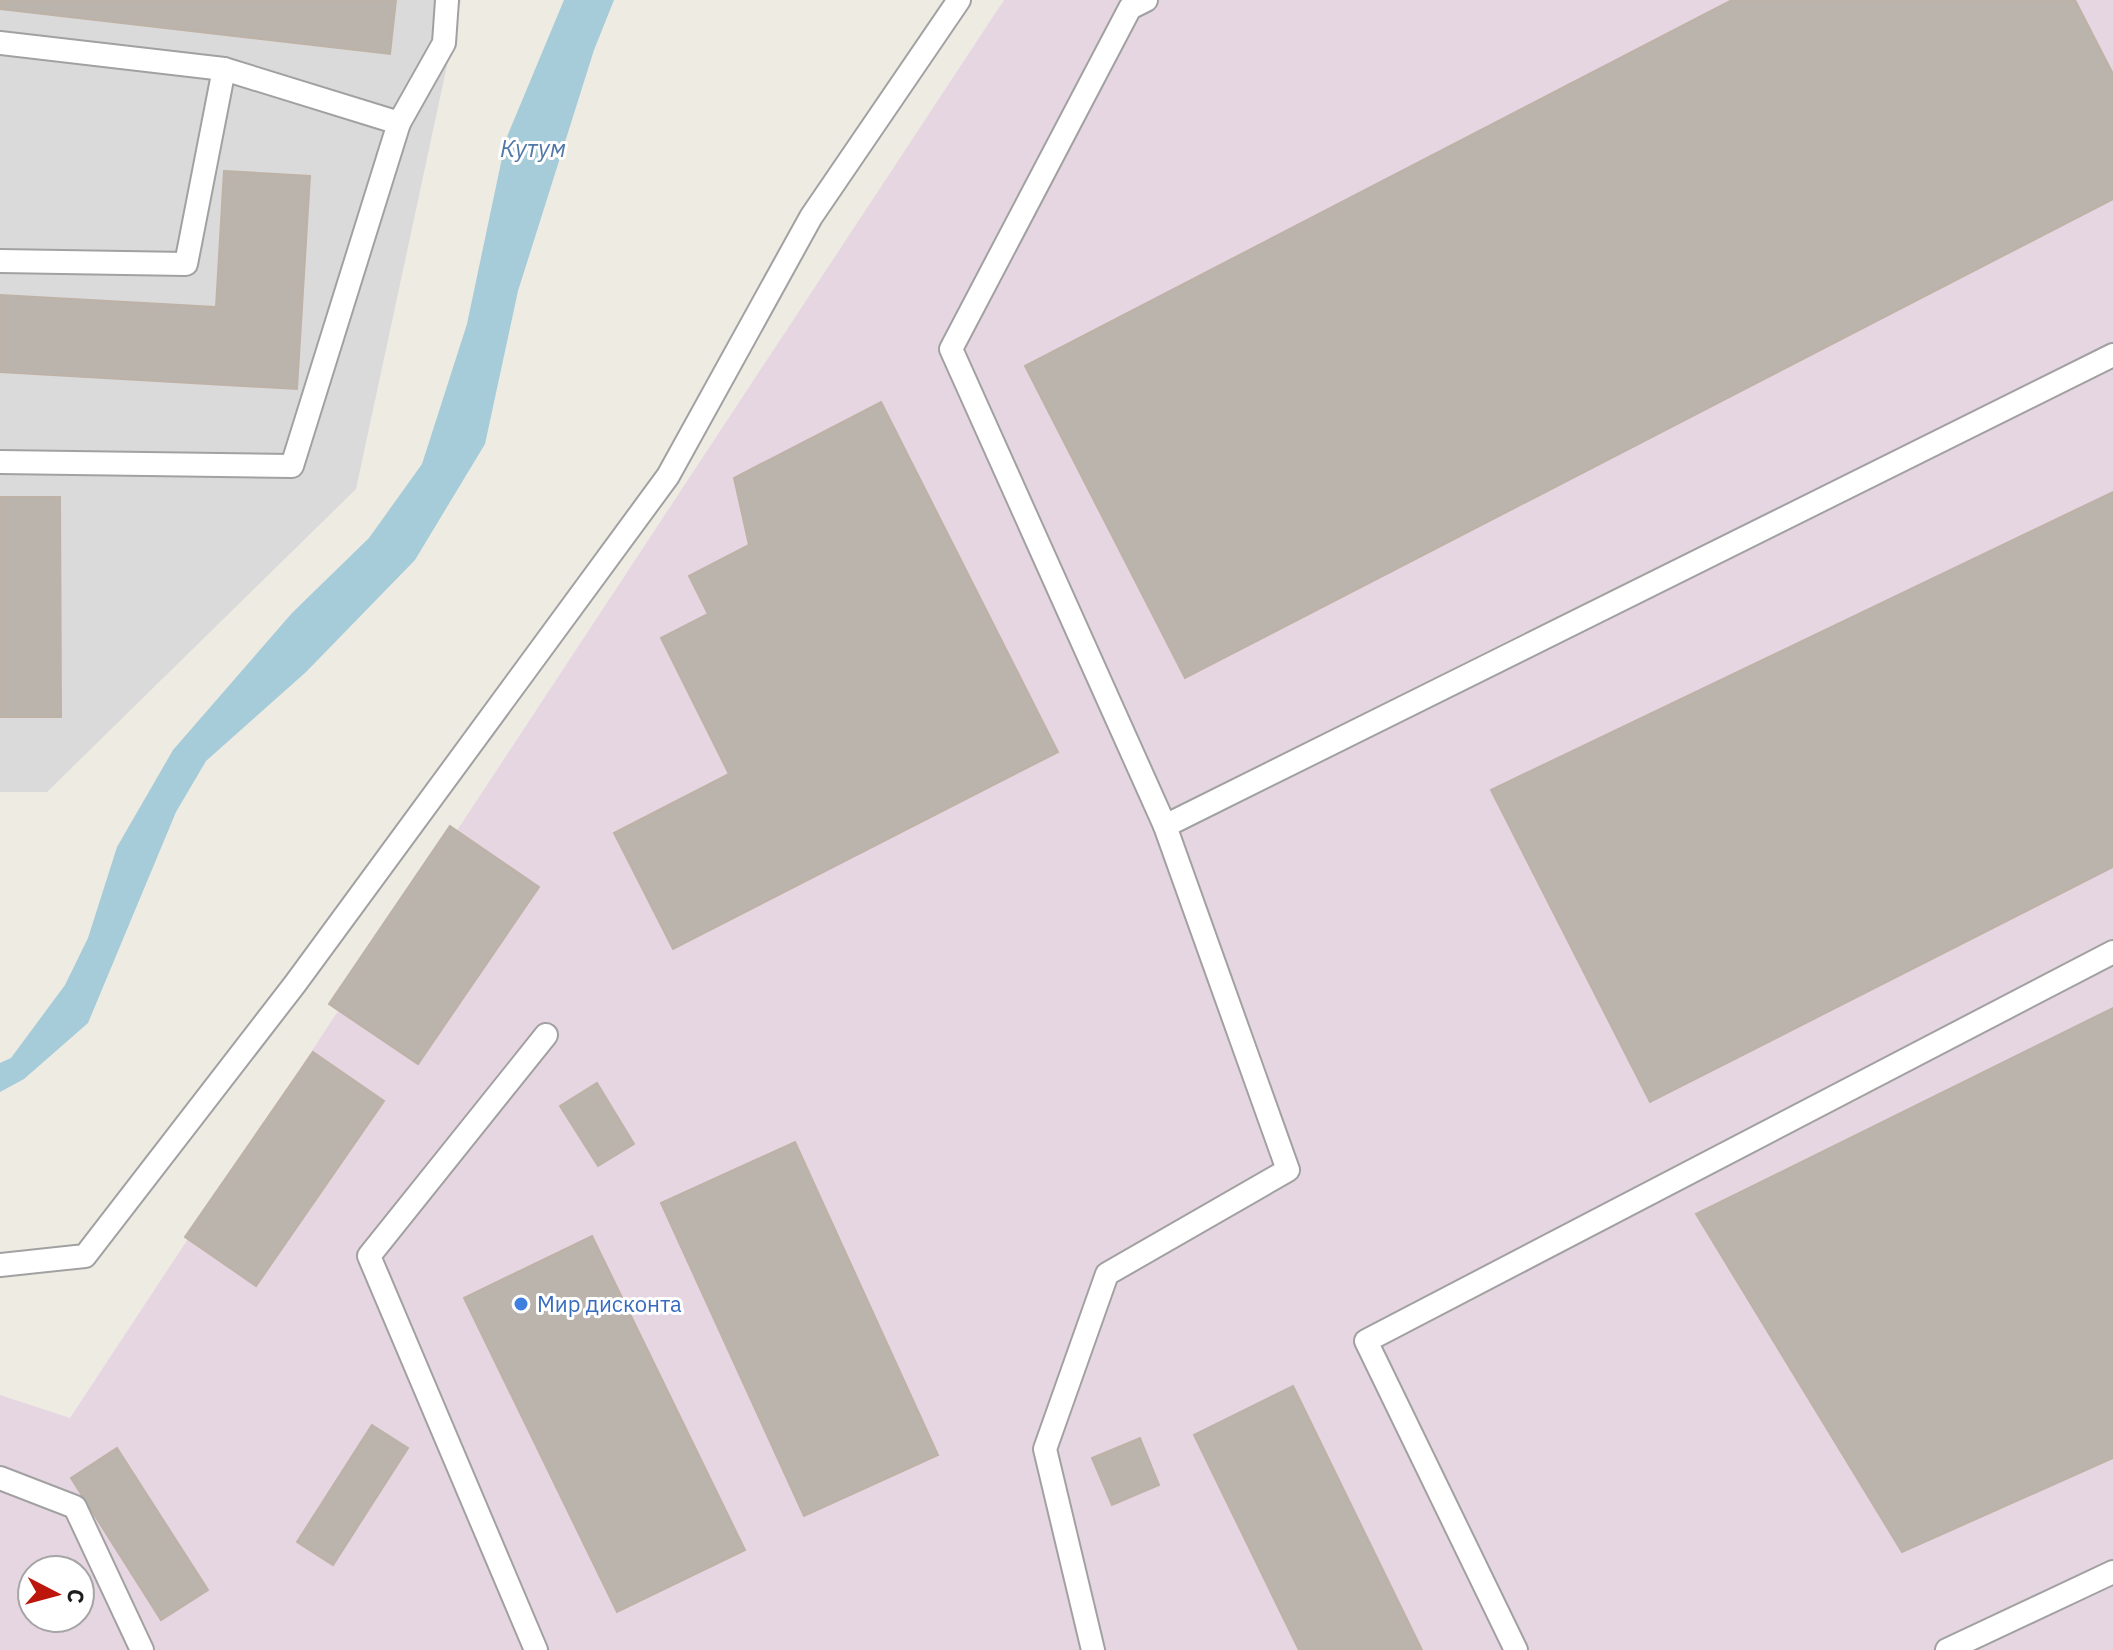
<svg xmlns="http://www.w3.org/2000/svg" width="2113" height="1650" font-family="'IBM Plex Sans',sans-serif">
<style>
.residential{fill:#dbdada}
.industrial{fill:#e6d6e2;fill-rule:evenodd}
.water{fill:#a6cbd9}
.building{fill:#bab4ad;stroke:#beb2a7;stroke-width:2}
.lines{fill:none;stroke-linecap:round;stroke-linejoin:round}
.lane-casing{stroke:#a1a1a1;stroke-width:26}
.lane{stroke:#fff;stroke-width:22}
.shop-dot{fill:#3f7fe0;stroke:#fff;stroke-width:3}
.labels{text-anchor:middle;stroke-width:6;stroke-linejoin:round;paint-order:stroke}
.shop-label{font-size:22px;fill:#366cbe;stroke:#fff;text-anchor:start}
.water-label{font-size:24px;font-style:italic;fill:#5077a6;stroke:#fff}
</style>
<rect width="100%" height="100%" fill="#eeebe3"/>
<polygon class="residential" points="0,0 461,0 356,489 47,792 0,792"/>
<path class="industrial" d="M1004,0H2113V1650H0V1395L70,1418ZM32,1570H80V1618H32Z"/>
<polygon class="water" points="564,0 614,0 594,50 518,291 485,444 415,560 306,672 206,761 176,812 88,1023 24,1079 0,1092 0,1063 11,1058 65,985 88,938 117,847 173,750 292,613 369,538 422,464 467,324 506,139"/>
<g class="building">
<polygon points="0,0 396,0 390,54 0,9"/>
<polygon points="1732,0 2075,0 2113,74 2113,199 1185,678 1025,366"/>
<polygon points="224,171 310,176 297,389 0,372 0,295 216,307"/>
<polygon points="881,402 1058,752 673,949 614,833 729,774 661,638 708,614 689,576 749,545 734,478"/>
<polygon points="2113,492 2113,867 1650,1102 1491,790"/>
<polygon points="0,497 60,497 61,717 0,717"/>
<polygon points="450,826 539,887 418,1064 329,1004"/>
<polygon points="2113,1008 2113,1458 1902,1552 1696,1214"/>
<polygon points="313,1052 384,1101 256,1286 185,1237"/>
<polygon points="597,1083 634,1144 598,1166 560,1106"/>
<polygon points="795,1142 938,1455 804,1516 661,1203"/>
<polygon points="592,1236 745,1550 617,1612 464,1298"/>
<polygon points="1293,1386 1422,1650 1299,1650 1194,1435"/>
<polygon points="372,1425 408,1448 333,1565 297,1542"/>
<polygon points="1140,1438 1159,1485 1112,1505 1092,1458"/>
<polygon points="117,1448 208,1590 161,1620 71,1478"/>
</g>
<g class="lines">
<defs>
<g id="lane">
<polyline points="1146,0 1130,8 951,349 1165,826"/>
<polyline points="0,43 224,69 399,123 444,43 447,0"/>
<polyline points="0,261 186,264 224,69"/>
<polyline points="0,462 292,466 399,123"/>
<polyline points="0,1265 85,1256 295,984 668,476 811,217 959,0"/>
<polyline points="0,1478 75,1507 142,1650"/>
<polyline points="536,1650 369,1256 546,1035"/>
<polyline points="1093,1650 1045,1449 1107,1274 1288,1170 1165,826 2113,355"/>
<polyline points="1516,1650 1366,1341 2113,952"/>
<polyline points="1947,1650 2113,1572"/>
</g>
</defs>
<use href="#lane" class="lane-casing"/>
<use href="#lane" class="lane"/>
</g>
<circle class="shop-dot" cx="521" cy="1304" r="8"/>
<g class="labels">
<g class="shop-label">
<text x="537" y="1312">Мир дисконта</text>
</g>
<g class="water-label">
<text x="533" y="157">Кутум</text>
</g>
</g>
<g transform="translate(56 1594) rotate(96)"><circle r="38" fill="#ffffff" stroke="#a5a5a5" stroke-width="2"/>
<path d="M0-6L14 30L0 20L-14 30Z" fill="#bd160d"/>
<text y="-12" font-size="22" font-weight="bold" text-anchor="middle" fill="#1d1d1d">С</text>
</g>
</svg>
